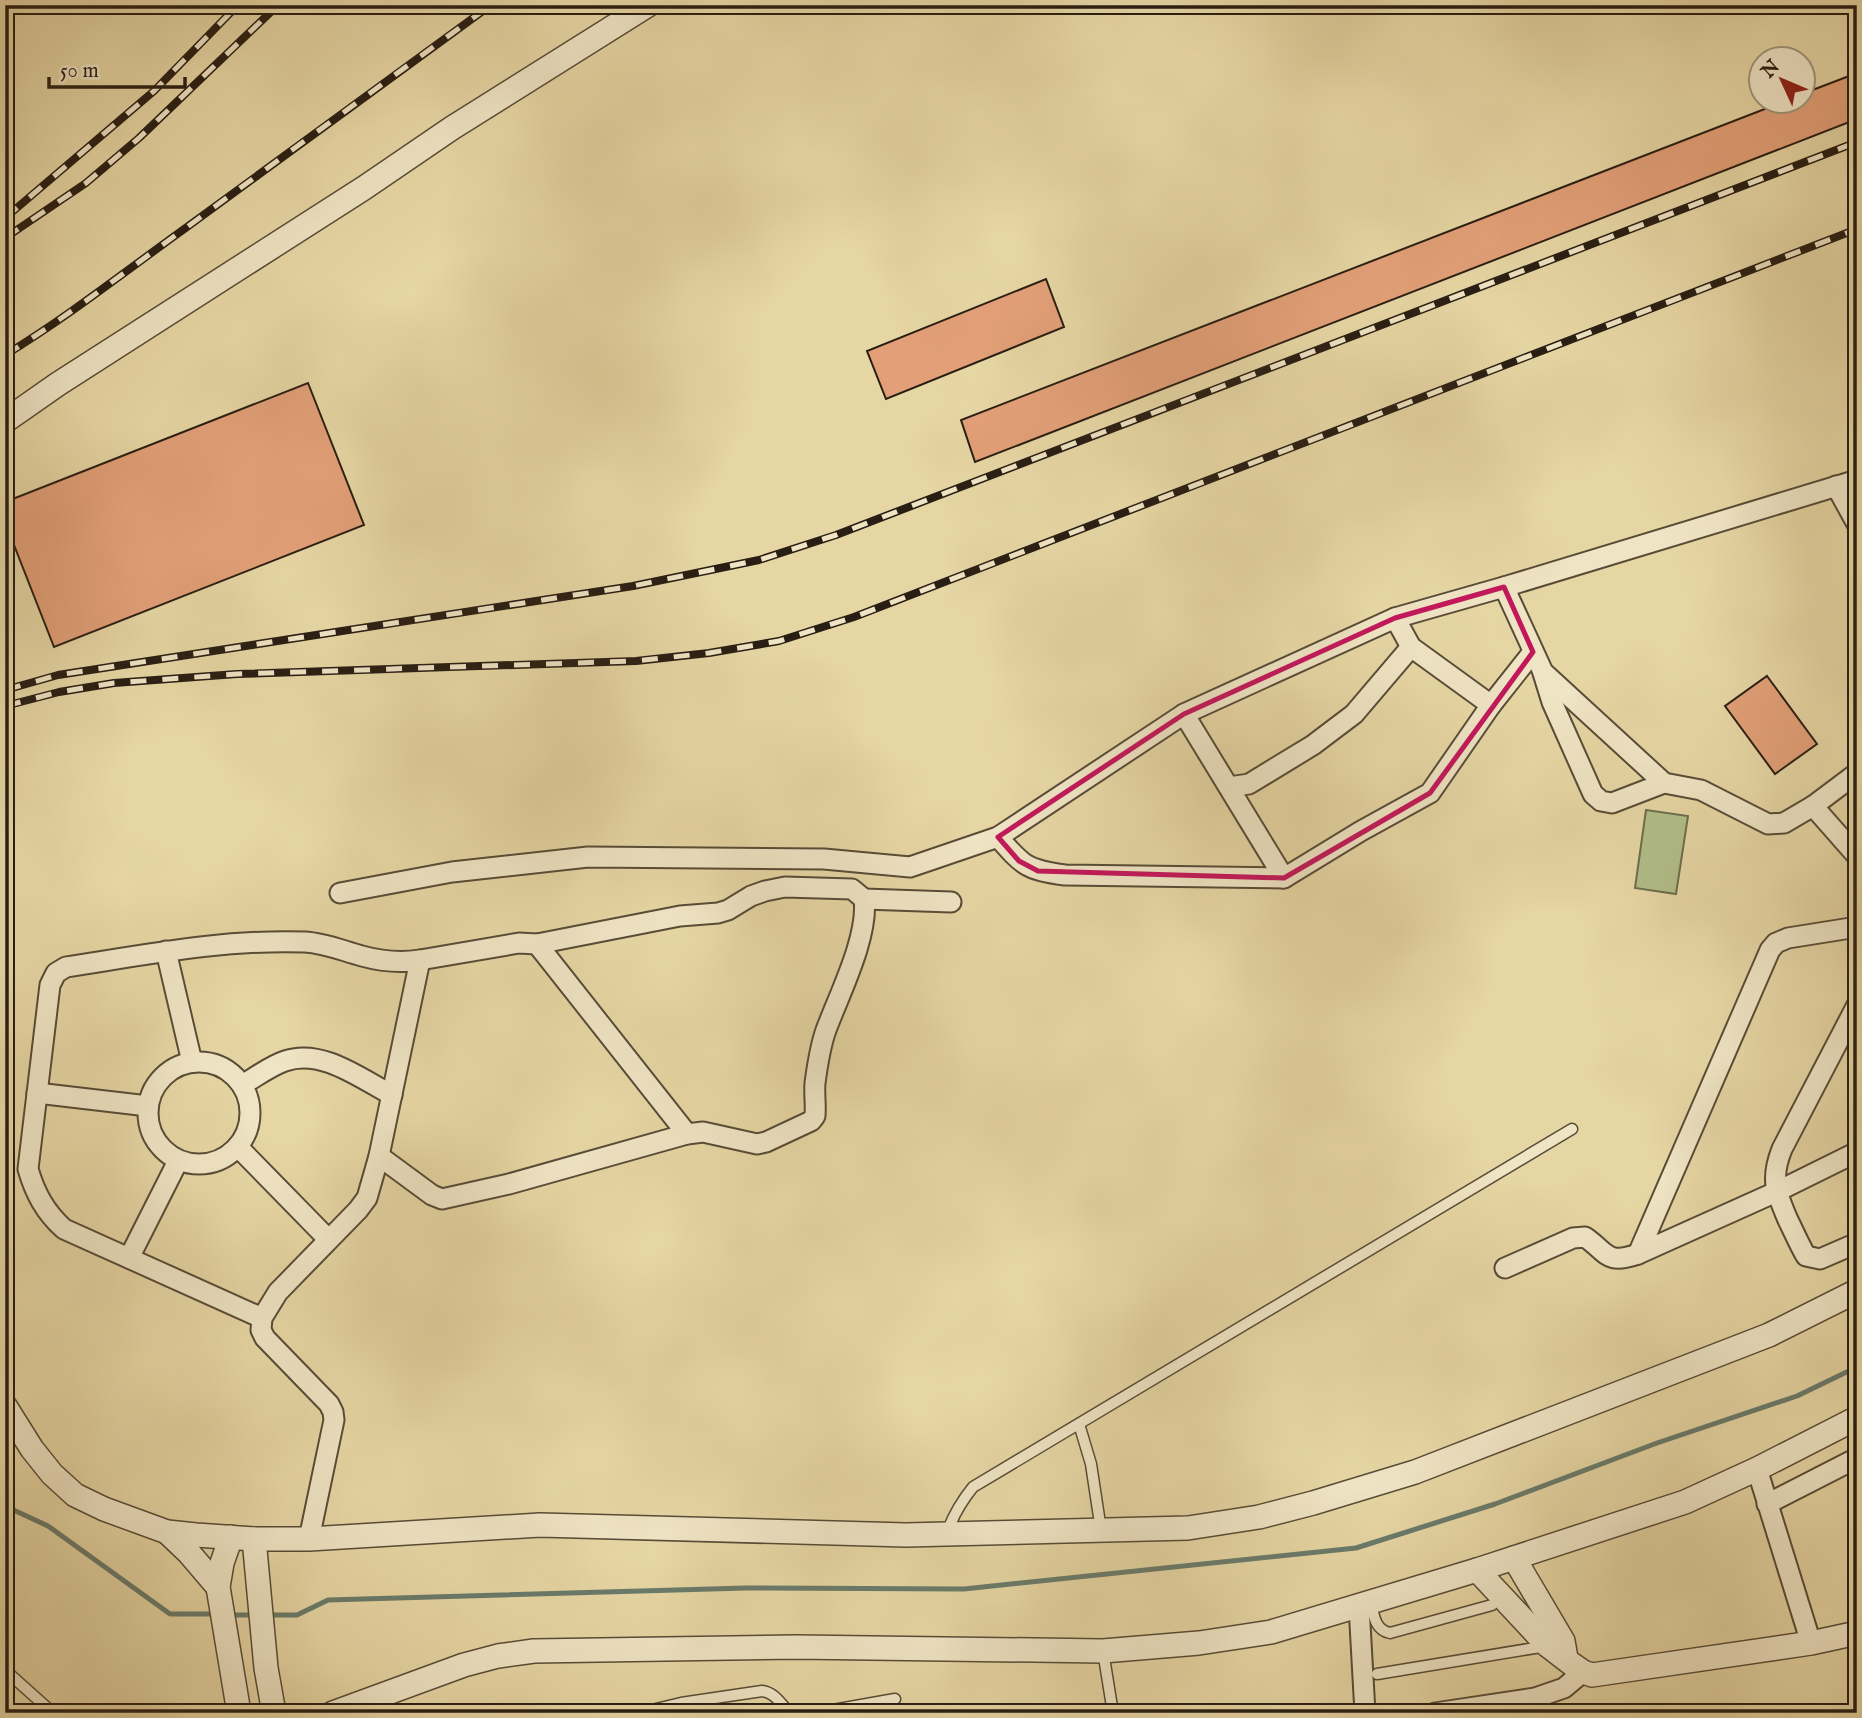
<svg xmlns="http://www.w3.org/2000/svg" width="1862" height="1718" font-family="'IM FELL English',serif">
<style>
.green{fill:#b1be89;stroke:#6d6e4e;stroke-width:2}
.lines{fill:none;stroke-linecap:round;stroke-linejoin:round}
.stream{stroke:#6a7b6b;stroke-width:5}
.building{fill:#e3a078;stroke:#291e13;stroke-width:2}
.service-casing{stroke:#584c37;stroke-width:13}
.minor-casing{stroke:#584c37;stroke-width:23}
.tertiary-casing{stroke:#584c37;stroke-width:26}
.service{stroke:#efe4c4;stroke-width:10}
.minor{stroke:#efe4c4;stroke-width:19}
.tertiary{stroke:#efe4c4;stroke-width:23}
.rail-casing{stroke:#291e13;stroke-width:8}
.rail{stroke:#efe4c4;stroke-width:5;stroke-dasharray:16;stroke-linecap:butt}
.marked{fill:none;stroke:#c2185b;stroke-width:5;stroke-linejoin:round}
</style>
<rect width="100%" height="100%" fill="#e6d6a4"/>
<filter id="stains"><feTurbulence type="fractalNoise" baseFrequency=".00286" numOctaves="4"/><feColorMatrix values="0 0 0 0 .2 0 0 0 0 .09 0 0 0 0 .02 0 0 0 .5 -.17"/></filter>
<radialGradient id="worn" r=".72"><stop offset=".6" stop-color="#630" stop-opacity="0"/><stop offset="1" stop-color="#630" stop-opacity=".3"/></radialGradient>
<polygon class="green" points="1646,810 1688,816 1676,894 1635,888"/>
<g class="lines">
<g class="stream">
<polyline points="5,1506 48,1526 170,1614 218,1614"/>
<polyline points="228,1615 256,1615"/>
<polyline points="266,1615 297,1615 328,1600 746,1588 964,1589 1356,1548 1495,1504 1657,1443 1797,1396 1857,1367"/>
</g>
</g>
<g class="building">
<polygon points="1857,73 1857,119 975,462 961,420 1783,102 1802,102 1802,94"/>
<polygon points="1046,279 1064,327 886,399 867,351"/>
<polygon points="308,383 364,525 54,647 5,522 5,502"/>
<polygon points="1767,676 1817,744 1775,774 1725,706"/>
</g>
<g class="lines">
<defs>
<g id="service">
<polyline points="1079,1424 1091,1464 1101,1530"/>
<path d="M947,1533C953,1515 961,1502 973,1487L1572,1129"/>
<path d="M1371,1603C1374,1616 1375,1630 1390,1633L1492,1605"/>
<polyline points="1103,1651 1113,1713"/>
<polyline points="5,1670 53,1713"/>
<polyline points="1377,1674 1547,1646"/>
<path d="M639,1713L681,1703L762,1691C776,1693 780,1704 790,1713"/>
<polyline points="816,1713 895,1699"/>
</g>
<g id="minor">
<polyline points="1836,486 1857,524"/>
<polyline points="1504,587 1543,672 1664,783 1701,790 1768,824 1784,823 1813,806 1857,773"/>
<polyline points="1543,673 1552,702 1593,794 1601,801 1612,803 1664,783"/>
<polyline points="1491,705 1533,652"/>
<polyline points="1184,714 1284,878"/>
<polyline points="1229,787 1249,784 1313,745 1354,714 1411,647"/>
<polyline points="1813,806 1857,856"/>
<path d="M998,837C1023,866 1027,870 1065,875L1284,878L1361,831L1430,793L1491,705L1411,647L1395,618"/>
<polyline points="340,893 452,872 588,857 824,859 910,867 998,837 1184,714 1395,618 1504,587 1857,480"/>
<polyline points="864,899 951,902"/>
<polyline points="1857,927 1788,938 1776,943 1770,950 1638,1254 1776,1192 1857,1152"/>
<polyline points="537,944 687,1134"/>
<polyline points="166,951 192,1062"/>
<path d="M1857,1005L1782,1149C1770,1179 1776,1192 1788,1220C1794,1232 1799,1244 1806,1256L1820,1259L1857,1243"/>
<circle cx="199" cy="1113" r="51"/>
<path d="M242,1085C256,1077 270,1066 285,1061C322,1048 361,1079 392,1095"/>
<polyline points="37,1093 148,1106"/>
<polyline points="238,1147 328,1239"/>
<path d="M379,1156L432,1195L442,1199L509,1184L687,1134L703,1132L757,1144L766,1142L811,1121L815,1116C816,1105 814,1094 815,1083C817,1068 821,1044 826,1030C839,995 869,936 864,899L852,889L785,887L765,891L751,896L728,910L718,913L680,916L537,944L519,943L420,960"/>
<polyline points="129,1258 178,1161"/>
<path d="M1505,1268L1573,1238L1585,1237C1608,1253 1606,1265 1638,1254"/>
<path d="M262,1318L278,1292L358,1210L367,1198L379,1156L420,960C401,963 380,961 362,956C343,951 325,943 305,942C224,939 145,955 66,967L56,973L50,985L28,1169C35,1193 45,1212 64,1229L262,1318L261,1330L265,1338L329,1404L333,1412L334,1420L309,1539"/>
<polyline points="1757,1469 1811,1643"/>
<polyline points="1767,1504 1857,1458"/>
<polyline points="1359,1606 1365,1713"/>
<polyline points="1435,1713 1535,1698 1564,1688 1583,1672"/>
</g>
<g id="tertiary">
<polyline points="5,421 58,384 364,188 452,128 648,5"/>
<polyline points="5,1406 32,1449 52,1474 75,1495 104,1509 167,1532 196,1535 254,1539 309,1539 540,1525 906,1535 1188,1528 1259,1517 1313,1503 1415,1472 1769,1335 1857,1291"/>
<polyline points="167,1532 189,1553 218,1587"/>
<polyline points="231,1537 222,1563 218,1587 239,1713"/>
<polyline points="254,1539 266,1668 274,1713"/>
<polyline points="1514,1558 1563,1641 1566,1658"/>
<polyline points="1477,1570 1547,1645 1573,1665 1583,1672 1592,1675 1811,1643 1857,1633"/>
<polyline points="333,1713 464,1665 498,1656 534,1651 797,1647 1103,1651 1199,1643 1271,1632 1477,1570 1685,1502 1757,1469 1857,1418"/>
</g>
</defs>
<use href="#service" class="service-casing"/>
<use href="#minor" class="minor-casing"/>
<use href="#tertiary" class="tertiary-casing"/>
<use href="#service" class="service"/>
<use href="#minor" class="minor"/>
<use href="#tertiary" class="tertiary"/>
<defs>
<g id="rail">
<polyline points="5,218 154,91 238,5"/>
<polyline points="5,238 86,183 139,138 278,5"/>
<path d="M5,355C69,316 127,270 187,227C288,153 389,79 491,5"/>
<polyline points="5,690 58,675 633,586 759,560 836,535 1857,142"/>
<polyline points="5,706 59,692 114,683 237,674 636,661 709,653 779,641 854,617 1857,229"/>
</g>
</defs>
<use href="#rail" class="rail-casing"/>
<use href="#rail" class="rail"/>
</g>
<path class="marked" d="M1504,587L1533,652L1430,793L1284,878L1038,871L1019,861L998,837L1184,714L1395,618Z"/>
<rect width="1862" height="1718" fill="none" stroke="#e6d6a4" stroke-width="28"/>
<rect x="7" y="7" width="1848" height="1704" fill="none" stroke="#291e13" stroke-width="3.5"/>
<rect x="14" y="14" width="1834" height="1690" fill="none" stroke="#291e13" stroke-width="2"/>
<g transform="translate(1782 80) rotate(314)"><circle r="33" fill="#efe4c4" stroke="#a0957d" stroke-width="2"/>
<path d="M0-5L12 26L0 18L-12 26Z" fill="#8f2418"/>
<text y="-10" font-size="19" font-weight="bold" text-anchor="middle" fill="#291e13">N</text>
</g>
<path d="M49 77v10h136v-10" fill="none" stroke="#291e13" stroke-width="3.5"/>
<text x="60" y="77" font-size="21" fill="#291e13" stroke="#efe4c4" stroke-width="5" paint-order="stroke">50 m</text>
<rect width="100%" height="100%" filter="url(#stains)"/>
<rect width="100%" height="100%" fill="url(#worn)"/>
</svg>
